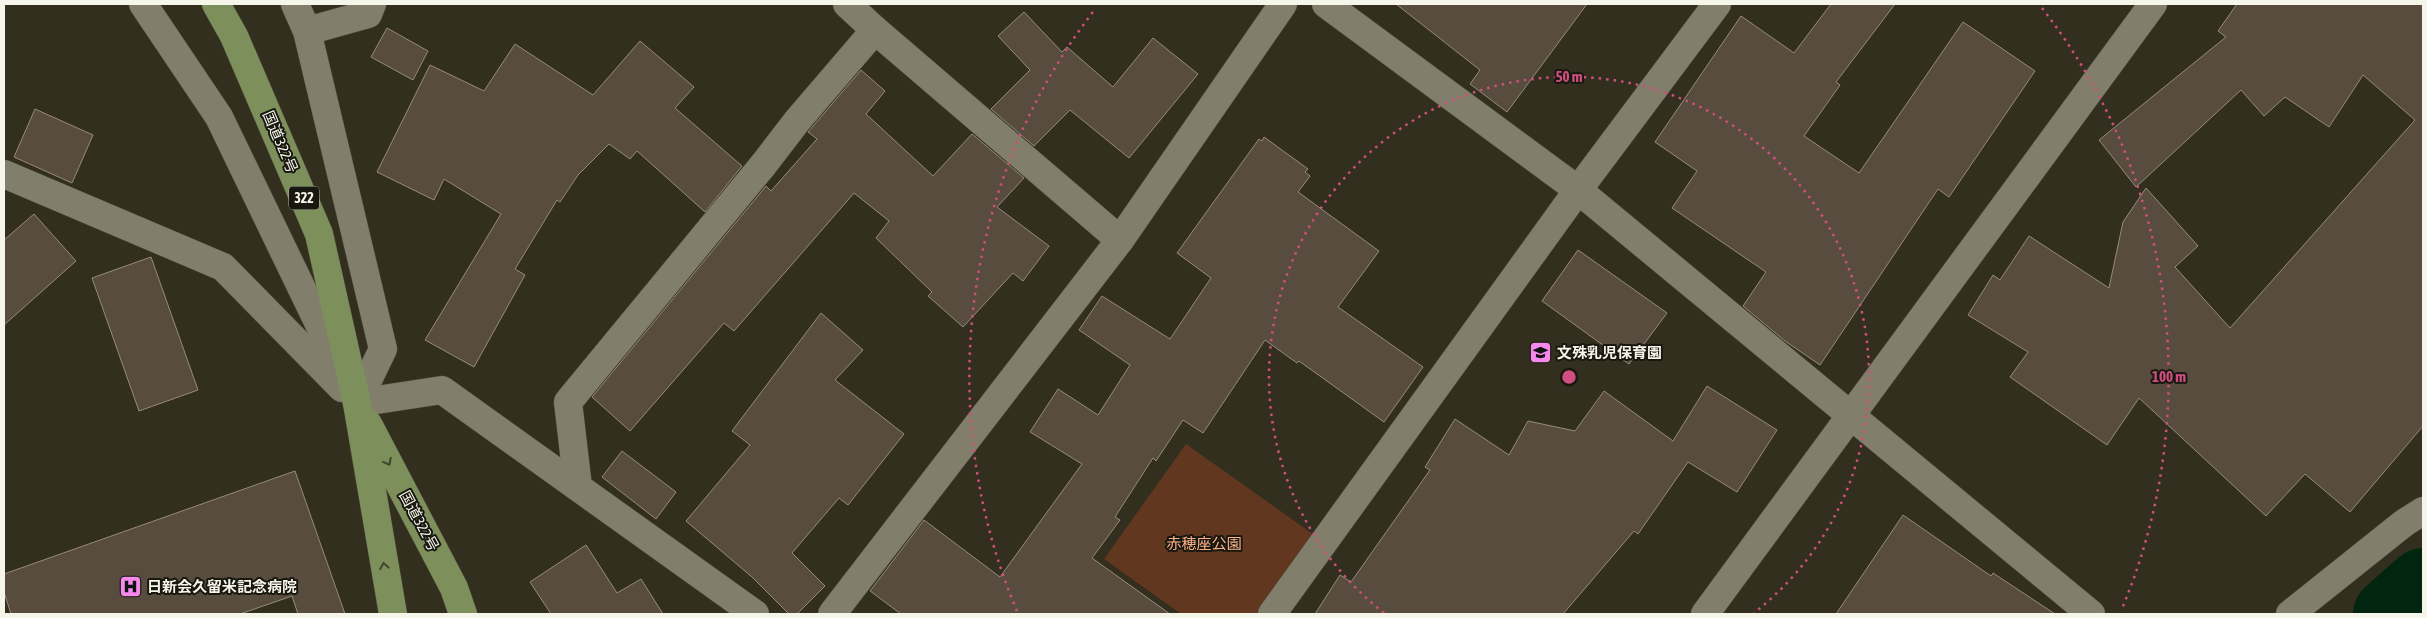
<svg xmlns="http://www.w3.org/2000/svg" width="2427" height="618" font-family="'Asap Condensed','Noto Sans JP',sans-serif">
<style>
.green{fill:#613720}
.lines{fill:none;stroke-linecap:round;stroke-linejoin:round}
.river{stroke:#01250f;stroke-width:72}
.building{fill:#574c3d;stroke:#978b7b}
.minor-casing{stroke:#4f4c3e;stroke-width:29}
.trunk-casing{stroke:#4f4c3e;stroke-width:29}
.minor{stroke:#817e6c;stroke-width:28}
.trunk{stroke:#7d905b;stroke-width:28}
.oneway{stroke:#40472e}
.ring{fill:none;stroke:#cf4f7f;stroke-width:2.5;stroke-dasharray:2.5 5}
.labels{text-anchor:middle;stroke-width:4;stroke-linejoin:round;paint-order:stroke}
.shield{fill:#181710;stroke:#b3b2a9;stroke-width:1}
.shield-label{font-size:14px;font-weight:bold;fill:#f6f5ea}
.street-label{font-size:15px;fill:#f6f5ea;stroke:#181710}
.poi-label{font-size:15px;font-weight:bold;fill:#f6f5ea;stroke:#181710;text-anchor:start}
.park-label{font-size:15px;fill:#fdb189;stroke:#181710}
.centre{fill:#cf4f7f;stroke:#181710;stroke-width:2.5}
.ring-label{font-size:15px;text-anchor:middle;font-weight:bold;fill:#cf4f7f;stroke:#181710;stroke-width:4;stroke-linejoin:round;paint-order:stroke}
</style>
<rect width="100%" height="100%" fill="#322f1f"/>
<polygon class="green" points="1186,444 1324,542 1272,614 1181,614 1104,559"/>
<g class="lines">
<polyline class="river" points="2389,614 2423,584"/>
</g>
<g class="building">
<polygon points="1396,4 1587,4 1507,112 1470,84 1480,70"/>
<polygon points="1831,4 1895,4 1836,82 1840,85 1804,136 1859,173 1963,22 2035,71 1949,197 1938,189 1820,365 1785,341 1743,306 1766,272 1672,208 1697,171 1655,142 1741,16 1794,53"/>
<polygon points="2237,4 2423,4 2423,426 2350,512 2305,474 2266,516 2139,398 2107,445 2010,377 2028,352 1968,315 1993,275 2000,280 2029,236 2109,288 2123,222 2146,188 2198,246 2175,267 2230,328 2415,120 2363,75 2329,127 2285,97 2264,116 2241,90 2136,187 2099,140 2226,37 2218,31"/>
<polygon points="1024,12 1062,52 1067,47 1113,87 1153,38 1198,74 1129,158 1070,110 1034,146 991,109 1030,70 998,36"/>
<polygon points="387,28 428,51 413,80 371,57"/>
<polygon points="640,41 694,87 675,108 742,166 705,212 637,151 630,159 609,144 578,175 560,202 557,200 515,269 525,275 474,367 425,340 501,214 444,179 434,200 377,172 430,65 484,91 515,44 593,95"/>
<polygon points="861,70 885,91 866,114 933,176 972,134 1024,178 997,207 1049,246 1023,281 1013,273 963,327 928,296 932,292 876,238 889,221 854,193 734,331 724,323 630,431 592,397 766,186 771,191 817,139 808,132"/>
<polygon points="35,109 93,135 72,183 14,157"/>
<polygon points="1264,137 1308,169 1305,172 1310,176 1298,192 1379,251 1338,307 1423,367 1384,422 1299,361 1297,363 1265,340 1203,433 1183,420 1156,461 1153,458 1115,517 1120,520 1092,558 1170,614 901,614 870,591 924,520 1000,577 1082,464 1030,432 1058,389 1098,415 1130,365 1079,330 1102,296 1170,339 1211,278 1177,253 1259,139 1262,141"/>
<polygon points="34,214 76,261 4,325 4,240"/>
<polygon points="1578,250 1667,313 1629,364 1542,301"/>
<polygon points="151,257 198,390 139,411 92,278"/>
<polygon points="821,313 863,350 835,380 904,434 848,505 839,498 792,553 825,586 797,614 789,614 752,577 686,521 750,445 732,431"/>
<polygon points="1707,386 1777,430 1737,492 1688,462 1638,534 1634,531 1563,614 1315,614 1340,575 1351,582 1430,470 1425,467 1455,419 1509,455 1528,421 1575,431 1604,391 1673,441"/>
<polygon points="622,451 676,492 656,519 602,477"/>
<polygon points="295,471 345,614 298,614 292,596 240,614 11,614 4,592 4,574"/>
<polygon points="1903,515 1991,576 1993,573 2055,614 1836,614"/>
<polygon points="586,545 617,593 641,579 663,614 551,614 530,582"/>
</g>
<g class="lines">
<defs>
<g id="minor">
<polyline points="143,4 219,117 347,382"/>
<polyline points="295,4 307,31 383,349 357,403"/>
<polyline points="847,4 875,30 1120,240"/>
<polyline points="1326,4 1578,190 2091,614"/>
<polyline points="307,31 368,14 372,4"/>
<polyline points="4,174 223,267 342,388"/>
<polyline points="357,403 442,390 755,614"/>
<polyline points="578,487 568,402 764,164 797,121 875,30"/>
<polyline points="832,614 1120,240 1283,4"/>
<polyline points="1272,614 1578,190 1717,4"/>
<polyline points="1705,614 2153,4"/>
<polyline points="2290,614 2404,523 2423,511"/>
</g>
<g id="trunk">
<polyline points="216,4 234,36 319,234 357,403 393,614"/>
<polyline points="368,424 454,588 463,614"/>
</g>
</defs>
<use href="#minor" class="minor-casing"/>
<use href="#trunk" class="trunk-casing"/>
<use href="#minor" class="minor"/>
<use href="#trunk" class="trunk"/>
</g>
<defs><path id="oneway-chevron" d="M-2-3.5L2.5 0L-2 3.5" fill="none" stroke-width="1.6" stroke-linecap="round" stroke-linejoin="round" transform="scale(1.25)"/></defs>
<g class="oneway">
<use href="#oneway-chevron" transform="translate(388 462) rotate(62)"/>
<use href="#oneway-chevron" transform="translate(384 566) rotate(-100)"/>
</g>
<g class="ring">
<path d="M1384 613A300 300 0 1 1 1754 613"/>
<path d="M1017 611A600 600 0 0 1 1096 8M2042 8A600 600 0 0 1 2121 611"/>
</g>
<defs>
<symbol id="school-square" viewBox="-11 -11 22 22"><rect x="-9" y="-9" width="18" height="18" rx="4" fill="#f688ec" stroke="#181710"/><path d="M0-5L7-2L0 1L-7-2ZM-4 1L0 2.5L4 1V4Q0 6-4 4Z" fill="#111"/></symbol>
<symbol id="hospital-square" viewBox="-11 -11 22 22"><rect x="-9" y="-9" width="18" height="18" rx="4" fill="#f688ec" stroke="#181710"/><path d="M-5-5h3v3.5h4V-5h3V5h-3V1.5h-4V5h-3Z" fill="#111"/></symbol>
</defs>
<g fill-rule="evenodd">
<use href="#school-square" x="1528" y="340" width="25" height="25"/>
<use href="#hospital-square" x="118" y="574" width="25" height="25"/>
</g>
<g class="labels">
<rect class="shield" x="289" y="186.5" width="30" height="23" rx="4"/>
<g class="shield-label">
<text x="304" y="203">322</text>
</g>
<g class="street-label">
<text transform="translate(280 142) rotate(67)" y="5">国道322号</text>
<text transform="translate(419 521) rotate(62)" y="5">国道322号</text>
</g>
<g class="poi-label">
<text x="1557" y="358">文殊乳児保育園</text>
<text x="147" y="592">日新会久留米記念病院</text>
</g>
<g class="park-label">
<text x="1204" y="549">赤穂座公園</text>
</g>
</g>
<circle cx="1569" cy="377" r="8" class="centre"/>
<g class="ring-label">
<text x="1569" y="82">50 m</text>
<text x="2169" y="382">100 m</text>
</g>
<rect width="2427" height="618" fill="none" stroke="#f6f5ea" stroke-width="10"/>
</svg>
